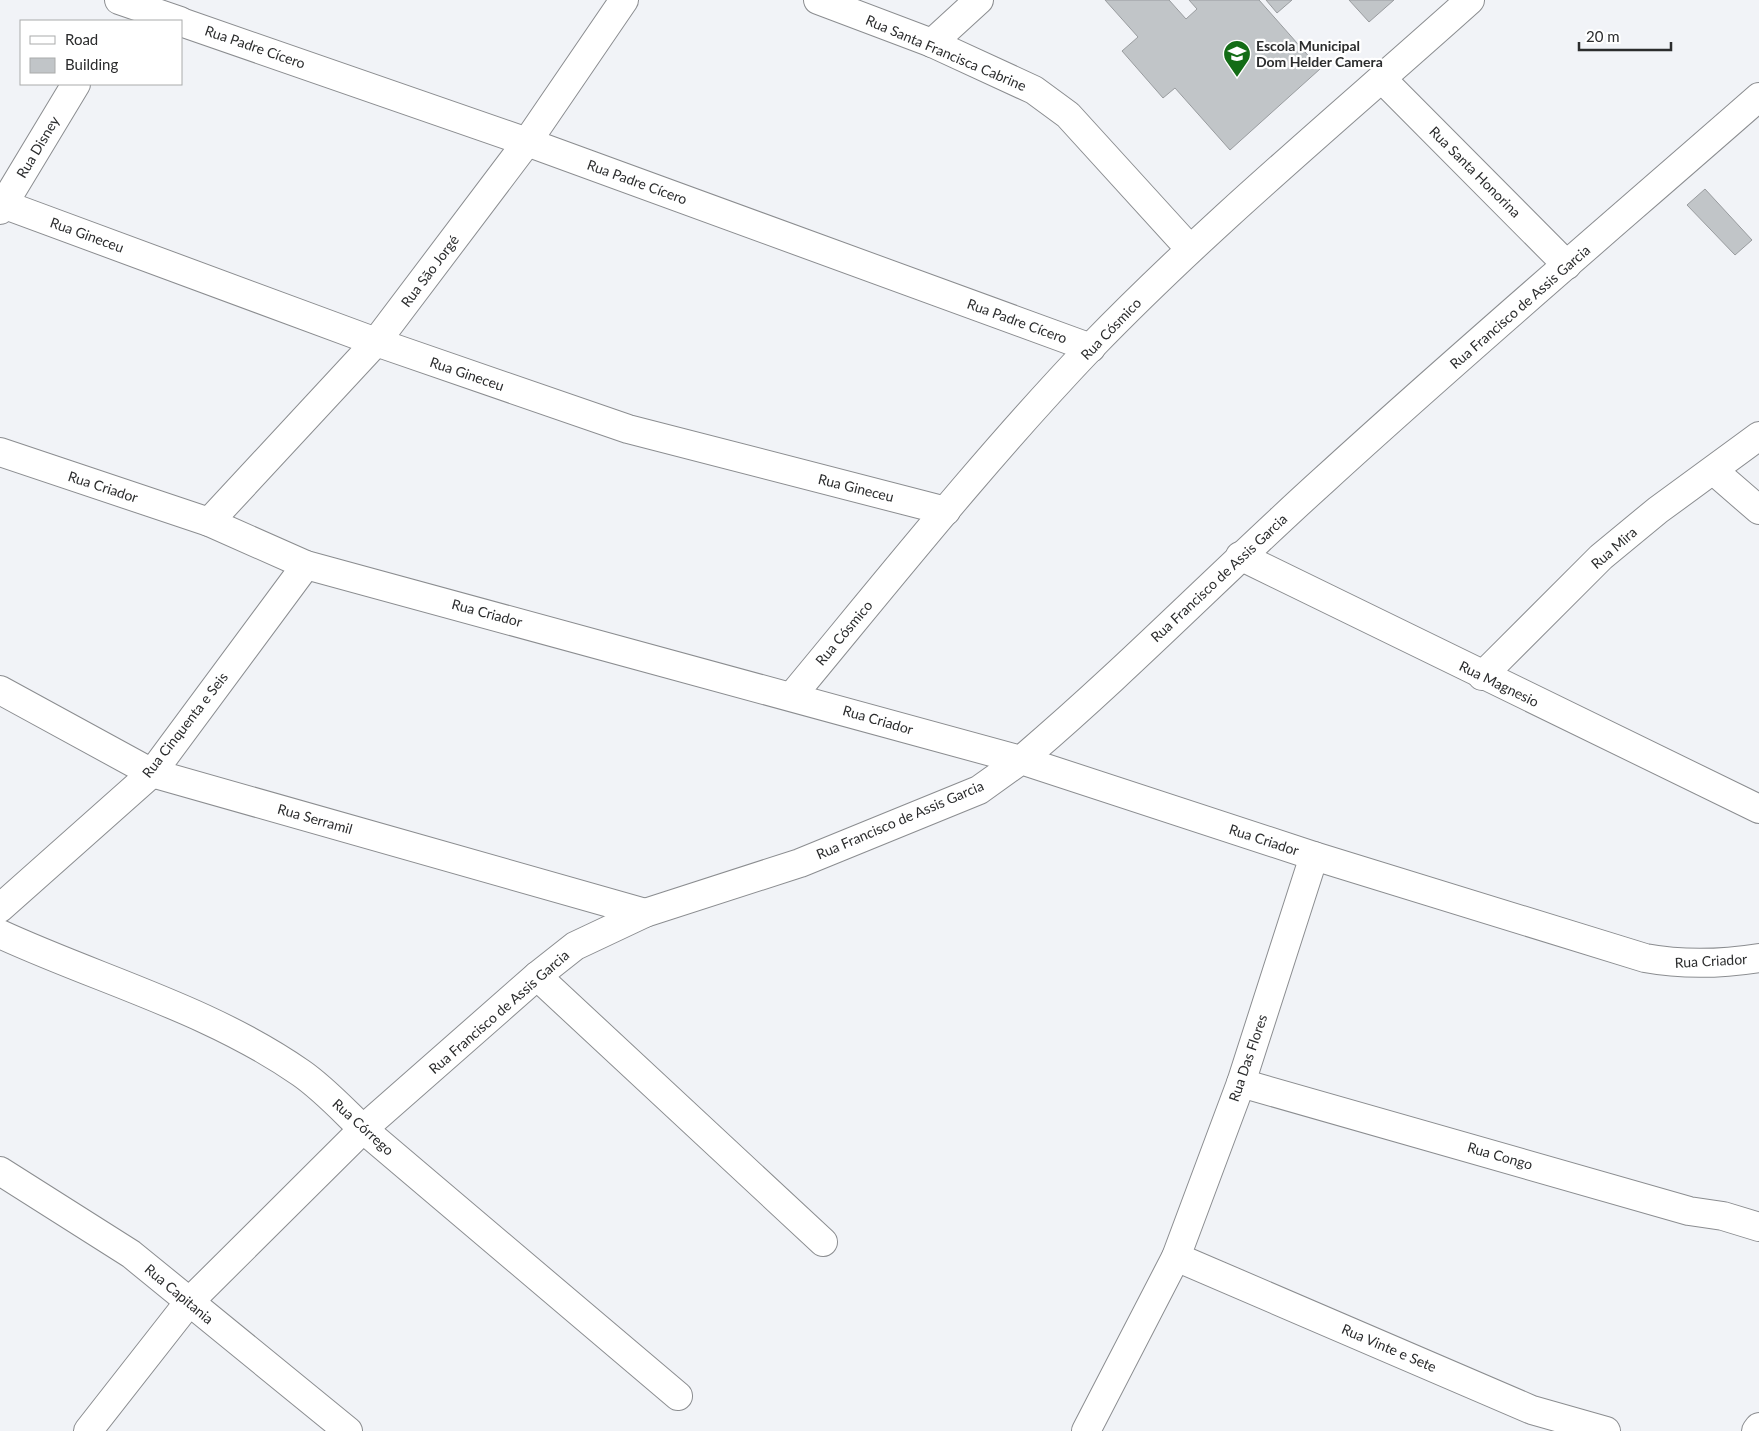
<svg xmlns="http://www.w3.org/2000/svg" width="1759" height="1431" font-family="Lato,sans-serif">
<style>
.building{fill:#c1c5c8;stroke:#999c9f}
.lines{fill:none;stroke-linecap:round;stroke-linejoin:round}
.minor-casing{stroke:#8b8d90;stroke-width:30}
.tertiary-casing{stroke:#8b8d90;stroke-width:30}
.minor{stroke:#fff;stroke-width:28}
.tertiary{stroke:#fff;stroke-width:28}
.labels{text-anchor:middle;stroke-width:4.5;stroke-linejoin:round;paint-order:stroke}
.poi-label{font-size:14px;font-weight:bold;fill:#2b2c2d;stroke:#fff;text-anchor:start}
.street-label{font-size:14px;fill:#2b2c2d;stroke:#fff}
</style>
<rect width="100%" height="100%" fill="#f1f3f7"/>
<g class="building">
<polygon points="1105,0 1169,0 1186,19 1197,9 1189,0 1259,0 1320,69 1230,150 1175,88 1163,98 1122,51 1138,37"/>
<polygon points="1266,0 1292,0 1277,13"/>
<polygon points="1349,0 1394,0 1369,22"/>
<polygon points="1705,189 1752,240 1735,255 1687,205"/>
</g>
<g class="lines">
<defs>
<g id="minor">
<polyline points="119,0 180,21"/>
<polyline points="818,0 932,43 1034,90 1068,115 1190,249"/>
<polyline points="181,22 527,142 1091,348"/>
<polyline points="932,43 979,0"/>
<polyline points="1382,79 1567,265"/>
<polyline points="0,203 376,342 628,429 946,511"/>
<polyline points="0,210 76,84"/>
<polyline points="1714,471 1759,510"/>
<polyline points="209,522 376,342 527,142 624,0"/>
<polyline points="1240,556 1759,809"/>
<polyline points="1482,676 1601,557 1658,510 1759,436"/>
<polyline points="0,690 152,773 645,913"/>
<path d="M792,696C889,579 986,457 1091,347C1210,224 1343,114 1470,0"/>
<polyline points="0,908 152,773 306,565"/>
<path d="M0,934C100,980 209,1009 301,1073C324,1089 343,1110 363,1129L678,1396"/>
<polyline points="537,976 823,1242"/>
<polyline points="1241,1083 1689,1211 1723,1216 1759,1227"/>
<polyline points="0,1171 131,1254 348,1431"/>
<polyline points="1176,1257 1532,1410 1606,1431"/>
<path d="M88,1431L189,1302L363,1129L537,976L575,946L645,913L800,863L979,790L1021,760L1314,856L1645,958C1683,965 1721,964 1759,958"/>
<polyline points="1086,1431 1176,1257 1241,1083 1314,856"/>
<polyline points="1756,1431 1759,1427"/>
</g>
<path id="tertiary" d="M0,452L209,522L306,565L1021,760C1126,671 1223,571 1325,479C1467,349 1614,224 1759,97"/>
</defs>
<use href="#minor" class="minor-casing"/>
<use href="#tertiary" class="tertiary-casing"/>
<use href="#minor" class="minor"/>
<use href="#tertiary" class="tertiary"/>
</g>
<defs>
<symbol id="school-pin" viewBox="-11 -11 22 30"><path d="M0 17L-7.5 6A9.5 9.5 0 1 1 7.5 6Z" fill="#136c16" stroke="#fff"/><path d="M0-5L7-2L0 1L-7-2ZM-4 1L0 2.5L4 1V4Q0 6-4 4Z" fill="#fff"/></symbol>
</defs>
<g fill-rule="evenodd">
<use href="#school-pin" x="1221" y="38" width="32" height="43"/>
</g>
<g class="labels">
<g class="poi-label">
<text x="1256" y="51">Escola Municipal<tspan x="1256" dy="16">Dom Helder Camera</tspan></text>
</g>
<g class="street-label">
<text transform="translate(255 47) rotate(19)" y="5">Rua Padre Cícero</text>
<text transform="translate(946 53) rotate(23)" y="5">Rua Santa Francisca Cabrine</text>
<text transform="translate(38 147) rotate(-59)" y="5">Rua Disney</text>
<text transform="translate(1475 172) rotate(45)" y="5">Rua Santa Honorina</text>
<text transform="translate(637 182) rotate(20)" y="5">Rua Padre Cícero</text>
<text transform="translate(87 235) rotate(20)" y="5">Rua Gineceu</text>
<text transform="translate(430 271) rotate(-53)" y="5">Rua São Jorgé</text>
<text transform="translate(1520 307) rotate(-41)" y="5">Rua Francisco de Assis Garcia</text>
<text transform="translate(1017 321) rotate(20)" y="5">Rua Padre Cícero</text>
<text transform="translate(1111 329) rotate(-46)" y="5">Rua Cósmico</text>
<text transform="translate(467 374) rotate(19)" y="5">Rua Gineceu</text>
<text transform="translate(103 487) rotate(18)" y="5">Rua Criador</text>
<text transform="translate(856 488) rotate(14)" y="5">Rua Gineceu</text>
<text transform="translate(1614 548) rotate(-41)" y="5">Rua Mira</text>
<text transform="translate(1219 578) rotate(-43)" y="5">Rua Francisco de Assis Garcia</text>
<text transform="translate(487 613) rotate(15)" y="5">Rua Criador</text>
<text transform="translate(844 633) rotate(-50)" y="5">Rua Cósmico</text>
<text transform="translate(1499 684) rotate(26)" y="5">Rua Magnesio</text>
<text transform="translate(878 720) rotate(16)" y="5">Rua Criador</text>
<text transform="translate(185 725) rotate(-52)" y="5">Rua Cinquenta e Seis</text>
<text transform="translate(315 819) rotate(16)" y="5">Rua Serramil</text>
<text transform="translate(900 820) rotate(-23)" y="5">Rua Francisco de Assis Garcia</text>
<text transform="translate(1264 840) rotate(18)" y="5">Rua Criador</text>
<text transform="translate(1711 961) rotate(-3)" y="5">Rua Criador</text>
<text transform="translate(499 1012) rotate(-41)" y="5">Rua Francisco de Assis Garcia</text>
<text transform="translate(1248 1058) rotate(-71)" y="5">Rua Das Flores</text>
<text transform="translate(363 1127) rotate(42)" y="5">Rua Córrego</text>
<text transform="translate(1500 1156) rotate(16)" y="5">Rua Congo</text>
<text transform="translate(179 1294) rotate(40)" y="5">Rua Capitania</text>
<text transform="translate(1389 1348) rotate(23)" y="5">Rua Vinte e Sete</text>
</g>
</g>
<rect x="20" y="20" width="162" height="65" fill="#ffffff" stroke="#aaabab"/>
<rect x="30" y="36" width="25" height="8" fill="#ffffff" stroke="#aaabab"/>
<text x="65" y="45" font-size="15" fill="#2b2c2d">Road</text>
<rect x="30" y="58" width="25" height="15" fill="#c1c5c8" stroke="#aaabab"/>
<text x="65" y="70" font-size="15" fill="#2b2c2d">Building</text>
<path d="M1579 42v8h92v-8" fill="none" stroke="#2b2c2d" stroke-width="2.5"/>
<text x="1586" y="42" font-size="15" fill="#2b2c2d" stroke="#ffffff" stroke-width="4" paint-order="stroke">20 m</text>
</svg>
